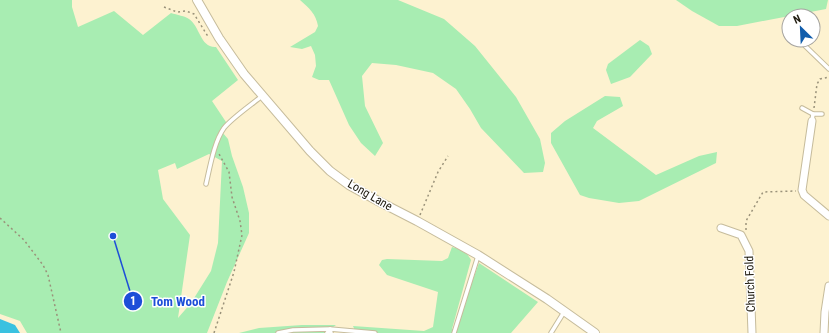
<svg xmlns="http://www.w3.org/2000/svg" width="829" height="333" font-family="'Roboto Condensed',sans-serif">
<style>
.green{fill:#a8edb2;fill-rule:evenodd}
.water{fill:#3ac1e0}
.lines{fill:none;stroke-linecap:round;stroke-linejoin:round}
.service-casing{stroke:#c6bc9c;stroke-width:5.5}
.minor-casing{stroke:#c6bc9c;stroke-width:9}
.tertiary-casing{stroke:#c6bc9c;stroke-width:10}
.path{stroke:#9a927a;stroke-width:1.5;stroke-dasharray:2 3;stroke-linecap:butt}
.service{stroke:#fff;stroke-width:3.5}
.minor{stroke:#fff;stroke-width:7}
.tertiary{stroke:#fff;stroke-width:8}
.labels{text-anchor:middle;stroke-width:3;stroke-linejoin:round;paint-order:stroke}
.street-label{font-size:12px;fill:#1e1a0e;stroke:#fff}
.leader{fill:none;stroke:#1d4ed8;stroke-width:1.5}
.callout-dot{fill:#1d4ed8;stroke:#fff;stroke-width:1.5}
.mark-label{font-size:12px;text-anchor:middle;font-weight:bold;fill:#fff}
.callout-label{font-size:13px;text-anchor:middle;font-weight:bold;fill:#1d4ed8;stroke:#fff;stroke-width:3;stroke-linejoin:round;paint-order:stroke}
</style>
<rect width="100%" height="100%" fill="#fdf2d0"/>
<g class="green">
<path d="M0,0H72V7L78,27L114,11L143,35L171,13C177,15 185,16 189,19C200,26 200,48 216,47L238,80L212,101L228,125L222,132L228,139L232,156L243,187L249,213V233L227,282L207,333H27L20,321L0,314ZM209,154L222,161L218,243L211,271L191,303L178,318L190,235L163,199L158,170L175,163L177,169Z"/>
<path d="M300,0H398L444,19L475,46L516,97L540,139L545,163L543,172L524,173L481,128L470,109L456,89L433,73L396,65L372,63L362,76L365,106L383,143L375,156L361,143L349,125L329,80H319L312,77L316,66L315,55L311,46L302,49L290,47L315,32L318,26C316,14 309,8 300,0Z"/>
<polygon points="676,0 828,0 826,9 737,26 719,26 692,11"/>
<polygon points="640,40 649,46 652,54 630,77 611,84 606,70 608,64"/>
<polygon points="605,96 620,97 623,106 597,121 593,128 656,175 699,156 717,152 716,163 639,201 619,203 589,198 580,195 551,143 551,133 565,121"/>
<path d="M452,247C460,249 467,252 471,260L452,329L455,328L479,263L538,302L511,333H356L353,326L424,331L433,327L438,292L387,275L379,265L382,260L387,259L442,261L448,258Z"/>
<polygon points="302,325 336,325 325,333 239,333 259,328"/>
</g>
<polygon class="water" points="0,319 15,325 20,333 0,333"/>
<g class="lines">
<defs>
<g id="service">
<polyline points="799,40 829,69"/>
<polyline points="802,108 813,114 812,121"/>
<polyline points="813,114 822,114"/>
<path d="M206,184C210,167 214,142 224,128C232,118 251,105 262,96"/>
<polyline points="278,333 293,330 330,329 331,333"/>
<polyline points="327,333 330,329 375,333"/>
<polyline points="454,333 478,256"/>
<polyline points="551,333 564,312"/>
</g>
<g id="minor">
<polyline points="812,121 802,190 804,195 829,216"/>
<polyline points="721,228 741,235 749,251 752,333"/>
<polyline points="824,333 825,312 829,286"/>
</g>
<polyline id="tertiary" points="197,0 219,38 244,74 310,151 330,171 349,185 380,202 417,221 478,255 547,299 595,333"/>
</defs>
<use href="#service" class="service-casing"/>
<use href="#minor" class="minor-casing"/>
<use href="#tertiary" class="tertiary-casing"/>
<g class="path">
<polyline points="164,7 177,12 186,11 194,14 207,35 210,37"/>
<polyline points="814,108 817,84 820,79 829,77"/>
<polyline points="420,215 438,172 448,156"/>
<polyline points="0,218 24,240 43,265 48,275 61,333"/>
<polyline points="746,230 746,221 763,192 796,191"/>
<polyline points="214,333 234,272 242,235 240,221 232,197 229,172 219,154"/>
</g>
<use href="#service" class="service"/>
<use href="#minor" class="minor"/>
<use href="#tertiary" class="tertiary"/>
</g>
<g class="labels">
<g class="street-label">
<text transform="translate(370 195) rotate(30)" y="4">Long Lane</text>
<text transform="translate(750 284) rotate(-92)" y="4">Church Fold</text>
</g>
</g>
<path class="leader" d="M113 236L133 301"/>
<g class="callout-dot">
<circle cx="113" cy="236" r="4"/>
<circle cx="133" cy="301" r="10"/>
</g>
<g class="mark-label">
<text x="133" y="305">1</text>
</g>
<g class="callout-label">
<text x="178" y="306">Tom Wood</text>
</g>
<g transform="translate(801 28) rotate(336)"><circle r="19" fill="#ffffff" stroke="#a5a39f"/>
<path d="M0-3L7 15L0 10L-7 15Z" fill="#115dac"/>
<text y="-6" font-size="11" font-weight="bold" text-anchor="middle" fill="#1e1a0e">N</text>
</g>
</svg>
